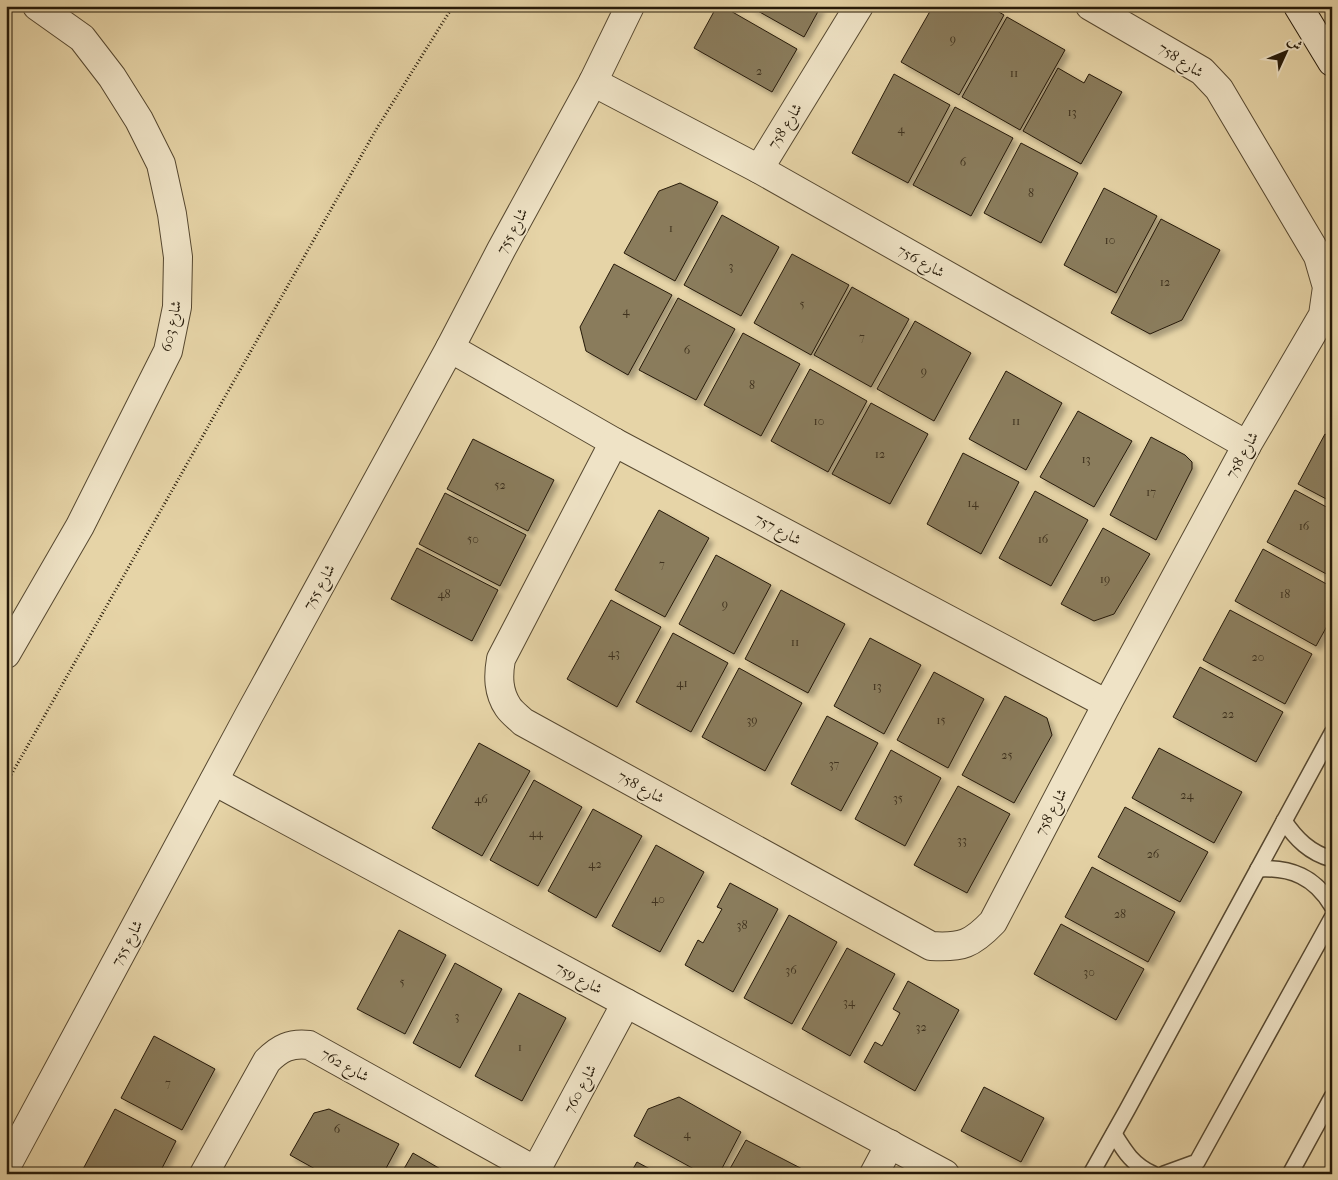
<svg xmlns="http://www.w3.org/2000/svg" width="1338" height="1180" font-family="'IM FELL French Canon',Amiri,serif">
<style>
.building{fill:#8a7b5b;stroke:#261a09;filter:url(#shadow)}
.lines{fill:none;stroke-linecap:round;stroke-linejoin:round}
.service-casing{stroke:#564830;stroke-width:18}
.minor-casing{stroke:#564830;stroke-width:30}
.secondary-casing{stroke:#261a09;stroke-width:30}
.path{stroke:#261a09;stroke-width:3;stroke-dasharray:1 2.5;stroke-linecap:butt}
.service{stroke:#efe3c6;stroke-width:15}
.minor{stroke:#efe3c6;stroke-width:28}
.secondary{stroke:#efe3c6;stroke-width:28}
.labels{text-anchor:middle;stroke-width:4;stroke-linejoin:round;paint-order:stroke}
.number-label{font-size:12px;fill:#3f321e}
.street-label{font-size:15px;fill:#261a09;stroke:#efe3c6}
</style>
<defs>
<filter id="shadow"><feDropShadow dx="4.5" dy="4.5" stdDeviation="2.5" flood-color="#0004"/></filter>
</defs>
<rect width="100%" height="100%" fill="#e6d4a7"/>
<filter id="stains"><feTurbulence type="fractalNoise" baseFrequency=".004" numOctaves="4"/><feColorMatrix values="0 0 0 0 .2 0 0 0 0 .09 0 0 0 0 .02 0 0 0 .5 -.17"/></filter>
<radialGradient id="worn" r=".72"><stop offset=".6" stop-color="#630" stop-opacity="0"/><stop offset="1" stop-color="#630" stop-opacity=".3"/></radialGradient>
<g class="building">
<polygon points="717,6 722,6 797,49 772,92 694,48"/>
<polygon points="749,6 821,6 804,37"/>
<polygon points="933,6 989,6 1004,15 959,95 901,62"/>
<polygon points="1007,17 1065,50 1020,130 962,97"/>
<polygon points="1058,68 1084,83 1089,74 1122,92 1081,164 1023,131"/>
<polygon points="894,74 950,105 908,183 852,153"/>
<polygon points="955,107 1013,138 971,216 913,185"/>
<polygon points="1021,143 1078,173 1041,243 984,213"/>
<polygon points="680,183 718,202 675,281 624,253 659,191"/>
<polygon points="1104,188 1157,216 1116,293 1064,265"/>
<polygon points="722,215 779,247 741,316 684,285"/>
<polygon points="1161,219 1220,250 1182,320 1150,334 1111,313"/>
<polygon points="792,254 849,285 811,355 754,323"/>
<polygon points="614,264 672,295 628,375 586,351 580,327"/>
<polygon points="852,287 909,319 871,387 814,355"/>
<polygon points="678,298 735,329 696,400 639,370"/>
<polygon points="915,321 971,353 934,421 877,389"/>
<polygon points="743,333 800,364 761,436 704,405"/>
<polygon points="810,369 867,401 828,472 771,441"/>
<polygon points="1006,371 1062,403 1026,470 969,439"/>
<polygon points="871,403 928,434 890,504 832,474"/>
<polygon points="1078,411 1132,441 1094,507 1040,477"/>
<polygon points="1325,434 1332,438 1332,502 1298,484"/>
<polygon points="1151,437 1185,455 1192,462 1192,469 1156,540 1110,515"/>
<polygon points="473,439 554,480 528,531 447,489"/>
<polygon points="963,453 1019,482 981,554 927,524"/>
<polygon points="1295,490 1332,510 1332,577 1267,542"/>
<polygon points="1035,491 1088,520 1051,586 999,558"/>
<polygon points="445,493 526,535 500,586 419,544"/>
<polygon points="659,510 709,538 665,617 615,590"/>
<polygon points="1103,528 1150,554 1114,614 1094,621 1061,604"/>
<polygon points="417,548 498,590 472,641 391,599"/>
<polygon points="1263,549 1332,587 1332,617 1316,646 1235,601"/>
<polygon points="716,555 771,585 734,654 679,624"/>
<polygon points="781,590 845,624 808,693 745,659"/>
<polygon points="611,600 661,627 617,707 567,679"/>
<polygon points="1230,610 1312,654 1285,704 1203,660"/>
<polygon points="673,633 728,663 691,732 636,702"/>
<polygon points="870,638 921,665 884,734 834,706"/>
<polygon points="1200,667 1283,712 1256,762 1173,717"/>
<polygon points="739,668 802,703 765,771 702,737"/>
<polygon points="934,672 984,699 948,768 897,740"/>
<polygon points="1005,696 1047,718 1052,735 1014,803 962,775"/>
<polygon points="827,716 878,743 841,811 791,784"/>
<polygon points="479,743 530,771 482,856 432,828"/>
<polygon points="1159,748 1242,792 1214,843 1132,798"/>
<polygon points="891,750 941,778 905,846 855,819"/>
<polygon points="534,780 582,807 538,886 490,860"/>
<polygon points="958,786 1010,814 967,893 914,865"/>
<polygon points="1125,807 1208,852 1180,902 1098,857"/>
<polygon points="593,809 642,836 596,918 548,891"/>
<polygon points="656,845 704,872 660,952 612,926"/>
<polygon points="1092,867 1175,912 1148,962 1065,917"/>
<polygon points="730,883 778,909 733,992 685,965 698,940 703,943 722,909 717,907"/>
<polygon points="789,915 837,942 792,1024 744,998"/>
<polygon points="1061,924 1144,969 1116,1020 1034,974"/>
<polygon points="399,930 446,955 405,1034 357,1009"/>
<polygon points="847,948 895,974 850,1056 802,1029"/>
<polygon points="455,963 502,989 460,1068 413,1043"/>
<polygon points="908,981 959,1010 915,1091 864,1062 875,1042 882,1046 900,1013 893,1009"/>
<polygon points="519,993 566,1018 522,1101 475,1076"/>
<polygon points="154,1036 215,1069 182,1130 121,1098"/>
<polygon points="984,1087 1044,1118 1021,1162 961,1131"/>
<polygon points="679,1097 741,1132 719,1174 703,1174 634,1136 648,1109"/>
<polygon points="115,1109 176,1141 159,1174 88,1174 82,1171"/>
<polygon points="329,1109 399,1144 383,1174 324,1174 290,1155 314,1113"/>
<polygon points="746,1140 812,1174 727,1174"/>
<polygon points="413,1153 449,1174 401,1174"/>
<polygon points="637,1162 659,1174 630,1174"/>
</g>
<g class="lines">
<defs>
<g id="service">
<path d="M1284,821C1296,839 1310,853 1332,859"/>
<path d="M1258,869C1291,867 1315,877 1332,906"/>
<path d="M1114,1134C1125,1152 1133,1165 1153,1174"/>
<polyline points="1091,1174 1127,1110 1332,733"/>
<polyline points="1164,1174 1197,1162 1332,918"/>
<polyline points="1290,1174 1332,1097"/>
</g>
<g id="minor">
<polyline points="593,82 759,169 1247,445"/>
<polyline points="759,169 859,6"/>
<polyline points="450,348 614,442 1107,704"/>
<path d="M614,442L501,659C498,676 498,692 508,707C512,713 518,717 523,722L931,946C962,948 972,944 993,922L1107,704L1247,445L1323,315L1327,287L1318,256L1219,89L1202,71L1090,6"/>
<polyline points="6,654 80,526 168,351 177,307 178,257 172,214 161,164 139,120 112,77 82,38 37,6"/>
<polyline points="214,781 626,1003 945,1174"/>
<polyline points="6,1167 248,717 450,348 501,250 593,82 630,6"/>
<path d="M204,1174L267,1061C280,1048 290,1043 309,1045L536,1171"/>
<polyline points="534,1174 626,1003"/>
<polyline points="874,1174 890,1144"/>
</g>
<polyline id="secondary" points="1298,6 1332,62"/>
</defs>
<use href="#service" class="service-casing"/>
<use href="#minor" class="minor-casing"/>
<use href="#secondary" class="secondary-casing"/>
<polyline class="path" points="6,784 377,128 453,6"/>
<use href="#service" class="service"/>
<use href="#minor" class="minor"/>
<use href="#secondary" class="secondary"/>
</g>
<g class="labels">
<g class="number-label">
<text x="953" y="43">9</text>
<text x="759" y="75">2</text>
<text x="1014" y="77">11</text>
<text x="1072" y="116">13</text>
<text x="901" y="133">4</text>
<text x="963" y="166">6</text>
<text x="1031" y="197">8</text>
<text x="671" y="232">1</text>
<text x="1110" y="244">10</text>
<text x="731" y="270">3</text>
<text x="1165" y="286">12</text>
<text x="802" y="308">5</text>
<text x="626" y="315">4</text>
<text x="862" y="341">7</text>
<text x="687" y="354">6</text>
<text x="924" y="375">9</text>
<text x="752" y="389">8</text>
<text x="819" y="425">10</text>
<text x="1016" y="425">11</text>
<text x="880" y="458">12</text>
<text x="1086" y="463">13</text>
<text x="500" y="489">52</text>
<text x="1151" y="496">17</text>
<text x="973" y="507">14</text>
<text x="1304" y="530">16</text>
<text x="473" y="543">50</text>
<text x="1043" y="543">16</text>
<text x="662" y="568">7</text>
<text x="1105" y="583">19</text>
<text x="444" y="598">48</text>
<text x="1285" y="598">18</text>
<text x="725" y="608">9</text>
<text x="795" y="646">11</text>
<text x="614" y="657">43</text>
<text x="1258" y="661">20</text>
<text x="682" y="687">41</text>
<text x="877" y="690">13</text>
<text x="1228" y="718">22</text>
<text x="752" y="724">39</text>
<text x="941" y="724">15</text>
<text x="1007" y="759">25</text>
<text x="834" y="768">37</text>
<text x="1187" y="799">24</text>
<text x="898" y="802">35</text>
<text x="481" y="803">46</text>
<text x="536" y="837">44</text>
<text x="962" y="844">33</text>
<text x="1153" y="858">26</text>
<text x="595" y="868">42</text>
<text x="658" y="903">40</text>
<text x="1120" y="918">28</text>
<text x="742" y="929">38</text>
<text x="791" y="974">36</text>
<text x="1089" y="976">30</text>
<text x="402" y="986">5</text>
<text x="849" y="1006">34</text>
<text x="457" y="1020">3</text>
<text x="921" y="1031">32</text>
<text x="520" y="1051">1</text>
<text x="168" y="1087">7</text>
<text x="337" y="1133">6</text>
<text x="687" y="1138">4</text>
</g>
<g class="street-label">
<text transform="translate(1181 60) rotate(33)" y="5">شارع 758</text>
<text transform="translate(785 126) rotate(-58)" y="5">شارع 758</text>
<text transform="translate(512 231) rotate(-62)" y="5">شارع 755</text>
<text transform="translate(921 261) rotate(29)" y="5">شارع 756</text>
<text transform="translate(171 326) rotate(-78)" y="5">شارع 603</text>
<text transform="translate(1242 455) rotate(-61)" y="5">شارع 758</text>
<text transform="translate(778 529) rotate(28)" y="5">شارع 757</text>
<text transform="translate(319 587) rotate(-61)" y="5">شارع 755</text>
<text transform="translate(641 787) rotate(29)" y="5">شارع 758</text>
<text transform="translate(1051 812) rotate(-62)" y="5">شارع 758</text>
<text transform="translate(127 943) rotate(-62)" y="5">شارع 755</text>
<text transform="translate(579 978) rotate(28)" y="5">شارع 759</text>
<text transform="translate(345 1065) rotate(29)" y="5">شارع 762</text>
<text transform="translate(580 1089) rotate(-62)" y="5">شارع 760</text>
</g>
</g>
<rect width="1338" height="1180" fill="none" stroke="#e6d4a7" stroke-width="25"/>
<rect x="8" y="8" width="1323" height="1165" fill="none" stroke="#261a09" stroke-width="2.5"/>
<rect x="12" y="12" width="1313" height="1155" fill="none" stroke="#261a09"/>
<g transform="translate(1286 52) rotate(46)" stroke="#efe3c6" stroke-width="4" paint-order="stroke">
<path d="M0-4L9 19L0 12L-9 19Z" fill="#261a09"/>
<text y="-8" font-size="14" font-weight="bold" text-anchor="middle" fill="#261a09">ش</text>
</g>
<rect width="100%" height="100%" filter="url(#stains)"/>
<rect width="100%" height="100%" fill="url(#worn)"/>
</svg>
